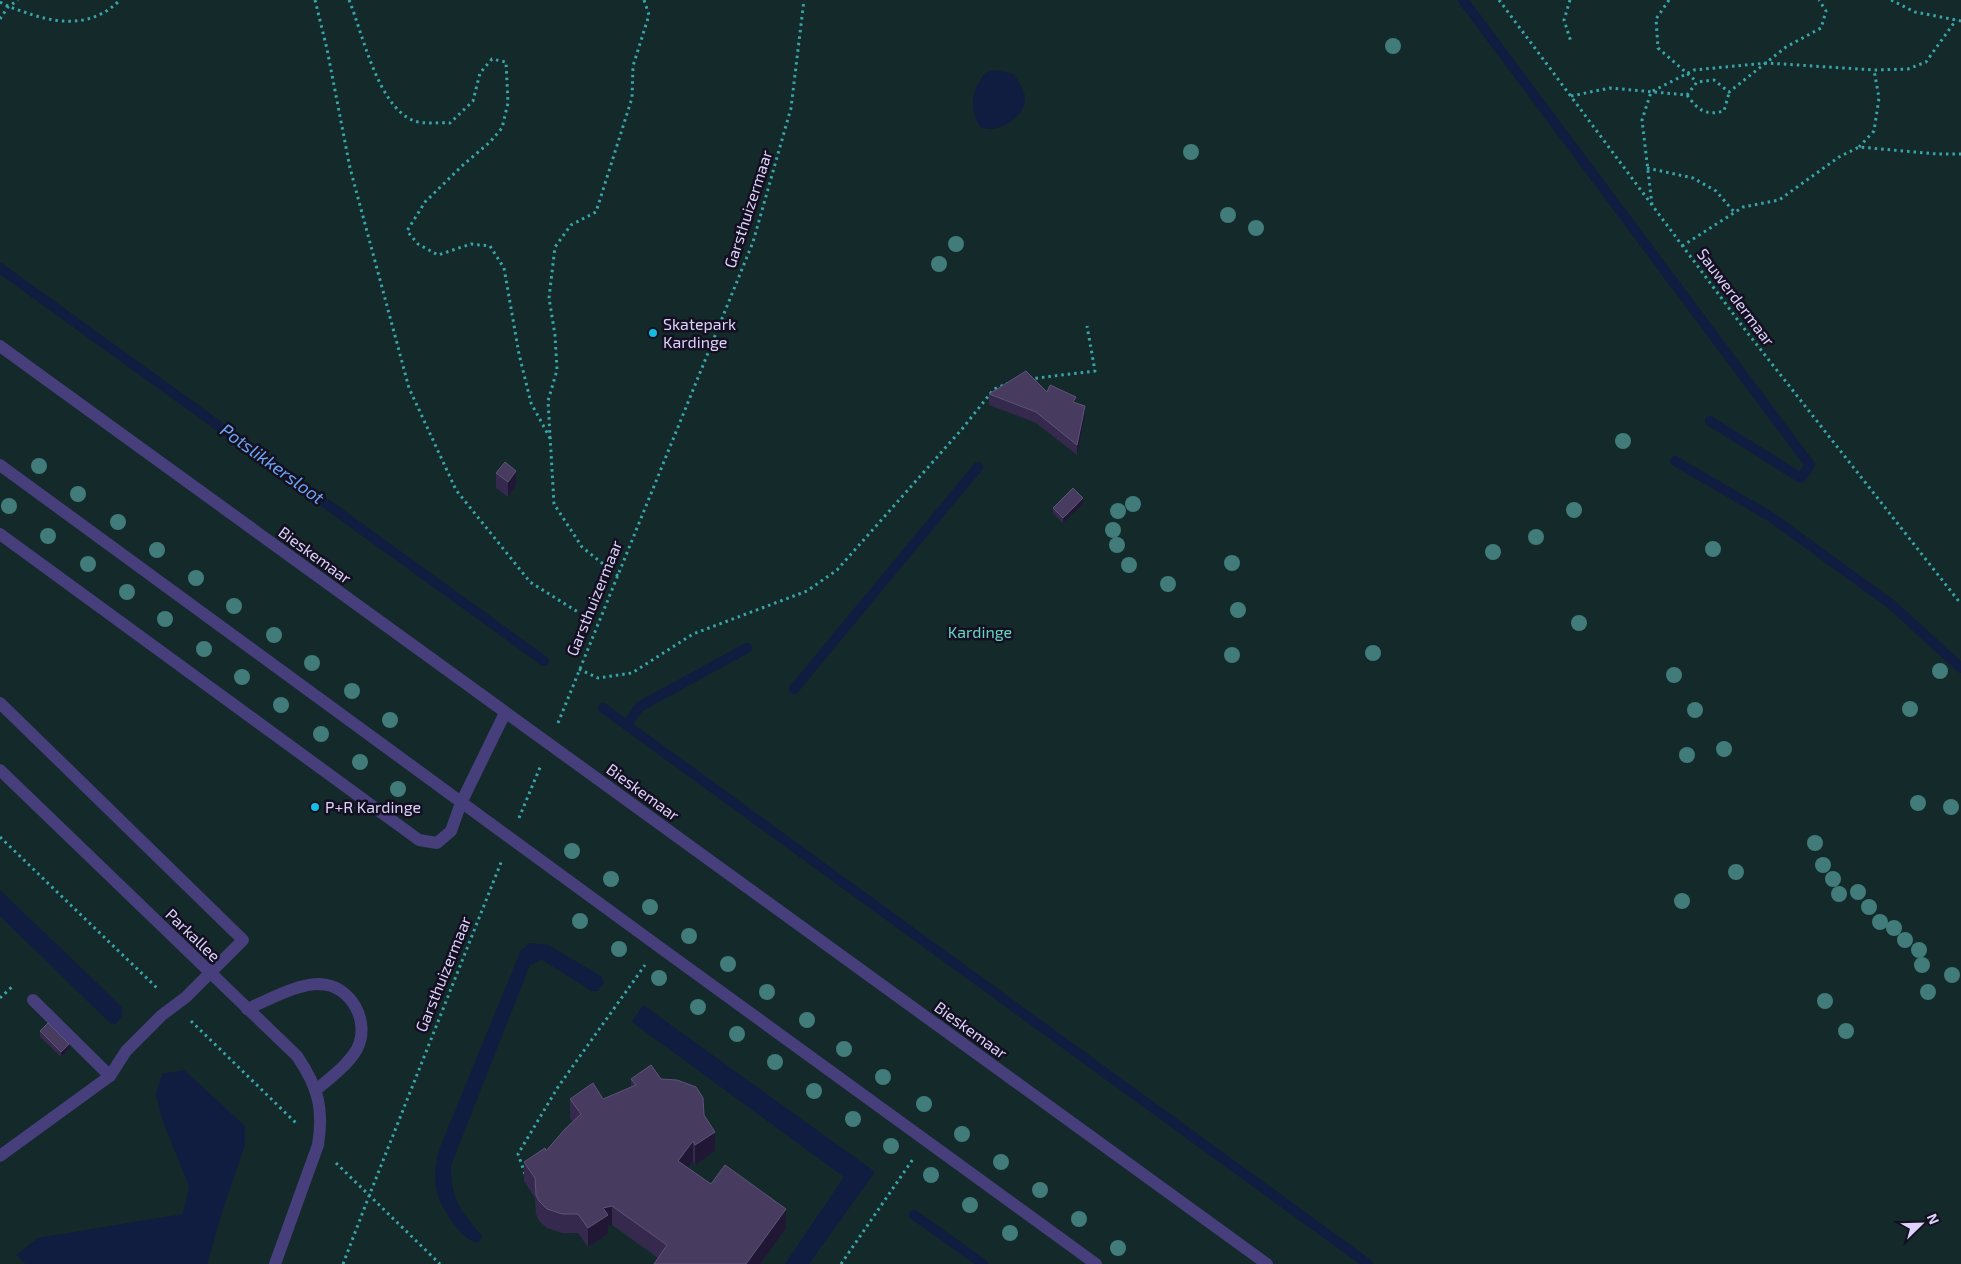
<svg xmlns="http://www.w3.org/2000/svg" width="1961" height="1264" font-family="'Exo 2',sans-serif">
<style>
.green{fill:#13292a}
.water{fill:#101d40}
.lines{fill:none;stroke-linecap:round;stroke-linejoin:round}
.stream{stroke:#101d40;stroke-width:10}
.path{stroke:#39a5aa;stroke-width:3;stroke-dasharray:2.5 4;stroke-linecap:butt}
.lane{stroke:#473e7c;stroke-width:12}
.tree{fill:#417c7b}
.wall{fill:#352a4d}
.shaded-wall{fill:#201734}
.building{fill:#473c60;stroke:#5e5478}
.poi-dot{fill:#14bce6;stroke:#140f21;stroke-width:2}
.labels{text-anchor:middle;stroke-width:5;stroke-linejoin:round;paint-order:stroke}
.street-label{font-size:16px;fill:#dcd3fb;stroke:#140f21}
.poi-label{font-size:16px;fill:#dcd3fb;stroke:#140f21;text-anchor:start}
.park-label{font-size:16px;fill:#66d5c4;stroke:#140f21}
.water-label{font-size:18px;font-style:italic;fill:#6aa5f2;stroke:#140f21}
</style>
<rect width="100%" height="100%" fill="#140f21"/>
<rect class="green" x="0" y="0" width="1961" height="1264"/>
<g class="water">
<path d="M995,70L1014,74C1018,81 1025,90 1025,99C1025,114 1006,128 992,129C988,129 984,128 980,127C969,106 971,92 985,73Z"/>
<path d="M0,890L120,1005C125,1014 121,1018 115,1024L110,1023L0,916Z"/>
<path d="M530,943L548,945L601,976L604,982L598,991H592L542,960L530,965L451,1165C451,1201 460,1209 482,1236L479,1242C464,1245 440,1206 437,1192C433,1178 436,1164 439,1150L521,950Z"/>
<polygon points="643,1005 875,1172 809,1264 785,1264 844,1177 632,1022"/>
<polygon points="184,1070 245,1126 245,1145 224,1206 207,1264 26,1264 16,1255 38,1238 183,1214 189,1186 162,1119 156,1094 162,1074"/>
</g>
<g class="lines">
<g class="stream">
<polyline points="1463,0 1810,465 1801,478 1710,421"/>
<polyline points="0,268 544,661"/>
<polyline points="1675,461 1771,517 1892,605 1961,668"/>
<polyline points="794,689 978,467"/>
<polyline points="603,708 1368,1264"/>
<polyline points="627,725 639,707 747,648"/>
<polyline points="914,1215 983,1264"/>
</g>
<g class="path">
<polyline points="315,0 327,49 350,168 409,388 456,490 530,582 597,624"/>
<path d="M349,0C363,34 377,104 412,120C422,125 439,122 450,123L473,101L480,73L492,59L506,62L508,103L502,128L490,142L463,165L425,202L407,231L418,244L438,255L471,244L490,246L504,268L519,354L531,403L550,438"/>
<polyline points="1499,0 1746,331 1961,604"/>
<polyline points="1570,0 1564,20 1571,42"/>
<polyline points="1669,0 1656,19 1658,48 1697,82"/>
<polyline points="1891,0 1915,12 1961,21"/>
<path d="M0,2C10,8 22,11 33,15C65,25 95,25 120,0"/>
<polyline points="0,19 8,7 18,0"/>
<path d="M1687,95C1698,110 1705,116 1724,111L1729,93"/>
<polyline points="1571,96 1610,88 1687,95 1697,82 1714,80 1729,92 1786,47 1821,28 1826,11 1819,0"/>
<polyline points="1859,147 1874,131 1879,98 1874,70"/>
<polyline points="1647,168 1693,178 1716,191 1735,213"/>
<polyline points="1652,205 1642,120 1651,92 1694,70 1767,63 1874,70 1908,69 1926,62 1956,20"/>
<polyline points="1682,246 1743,207 1779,200 1839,157 1859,147 1937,154 1961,154"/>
<polyline points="1029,379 1095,371 1087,326"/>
<polyline points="618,576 582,547 554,504 548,401 557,370 555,335 549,298 555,247 571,225 596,212 632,98 633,66 649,15 644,0"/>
<polyline points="579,669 598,678 632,673 693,634 807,591 837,570 962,429 994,389 1009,383"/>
<polyline points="558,723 753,242 791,108 804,0"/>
<polyline points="519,818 541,765"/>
<polyline points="0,837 158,989"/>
<polyline points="0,998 14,985"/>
<polyline points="191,1021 298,1125"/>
<polyline points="336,1163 440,1264"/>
<polyline points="525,1174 518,1154 558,1087 645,965"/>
<polyline points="343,1264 369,1196 502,860"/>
<polyline points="841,1264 913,1159"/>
</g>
<g class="lane">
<polyline points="0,346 1267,1264"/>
<polyline points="0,465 658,946 1096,1264"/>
<polyline points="0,534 419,840 437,843 451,831 461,803 505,713"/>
<polyline points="0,703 243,940 186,997 162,1015 126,1051 110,1076 0,1156"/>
<path d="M0,770L297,1056C318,1087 324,1108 318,1145L275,1264"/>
<polyline points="33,1000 110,1076"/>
<path d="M247,1009C269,1000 295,984 320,984C351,985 371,1022 357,1049C348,1065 330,1078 316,1090"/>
</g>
</g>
<g class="tree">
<circle cx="1393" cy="46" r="8"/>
<circle cx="1191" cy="152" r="8"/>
<circle cx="1228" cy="215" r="8"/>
<circle cx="1256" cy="228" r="8"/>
<circle cx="956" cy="244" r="8"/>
<circle cx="939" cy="264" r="8"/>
<circle cx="1623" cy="441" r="8"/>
<circle cx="39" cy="466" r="8"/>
<circle cx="78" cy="494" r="8"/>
<circle cx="1133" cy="504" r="8"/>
<circle cx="9" cy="506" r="8"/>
<circle cx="1574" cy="510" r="8"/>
<circle cx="1118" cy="511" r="8"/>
<circle cx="118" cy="522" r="8"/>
<circle cx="1113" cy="530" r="8"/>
<circle cx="48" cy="536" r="8"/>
<circle cx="1536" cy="537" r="8"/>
<circle cx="1117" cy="545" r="8"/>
<circle cx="1713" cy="549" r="8"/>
<circle cx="157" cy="550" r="8"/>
<circle cx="1493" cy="552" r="8"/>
<circle cx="1232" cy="563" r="8"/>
<circle cx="88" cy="564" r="8"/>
<circle cx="1129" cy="565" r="8"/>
<circle cx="196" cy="578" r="8"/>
<circle cx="1168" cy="584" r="8"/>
<circle cx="127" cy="592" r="8"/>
<circle cx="234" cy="606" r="8"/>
<circle cx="1238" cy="610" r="8"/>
<circle cx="165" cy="619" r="8"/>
<circle cx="1579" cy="623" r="8"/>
<circle cx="274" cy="635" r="8"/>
<circle cx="204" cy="649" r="8"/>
<circle cx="1373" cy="653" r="8"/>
<circle cx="1232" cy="655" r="8"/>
<circle cx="312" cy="663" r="8"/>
<circle cx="1940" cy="671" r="8"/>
<circle cx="1674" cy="675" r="8"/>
<circle cx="242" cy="677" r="8"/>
<circle cx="352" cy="691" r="8"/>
<circle cx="281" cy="705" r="8"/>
<circle cx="1910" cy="709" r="8"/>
<circle cx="1695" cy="710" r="8"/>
<circle cx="390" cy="720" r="8"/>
<circle cx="321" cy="734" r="8"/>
<circle cx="1724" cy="749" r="8"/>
<circle cx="1687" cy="755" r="8"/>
<circle cx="360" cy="762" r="8"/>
<circle cx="398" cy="789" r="8"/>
<circle cx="1918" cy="803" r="8"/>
<circle cx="1951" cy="807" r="8"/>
<circle cx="1815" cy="843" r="8"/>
<circle cx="572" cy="851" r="8"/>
<circle cx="1823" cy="865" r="8"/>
<circle cx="1736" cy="872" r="8"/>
<circle cx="611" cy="879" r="8"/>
<circle cx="1833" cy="879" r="8"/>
<circle cx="1858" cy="892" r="8"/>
<circle cx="1839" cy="894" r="8"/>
<circle cx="1682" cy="901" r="8"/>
<circle cx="650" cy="907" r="8"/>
<circle cx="1869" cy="907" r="8"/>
<circle cx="580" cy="921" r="8"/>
<circle cx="1880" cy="922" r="8"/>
<circle cx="1894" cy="928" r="8"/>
<circle cx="689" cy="936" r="8"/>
<circle cx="1905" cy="940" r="8"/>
<circle cx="619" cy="949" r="8"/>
<circle cx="1919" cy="950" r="8"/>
<circle cx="728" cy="964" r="8"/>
<circle cx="1922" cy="965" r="8"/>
<circle cx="1952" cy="975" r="8"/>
<circle cx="659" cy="978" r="8"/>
<circle cx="767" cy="992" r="8"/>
<circle cx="1928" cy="992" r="8"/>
<circle cx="1825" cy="1001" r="8"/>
<circle cx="698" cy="1007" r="8"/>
<circle cx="807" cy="1020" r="8"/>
<circle cx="1846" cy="1031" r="8"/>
<circle cx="737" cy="1034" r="8"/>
<circle cx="844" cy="1049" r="8"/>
<circle cx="775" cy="1062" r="8"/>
<circle cx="883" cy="1077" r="8"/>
<circle cx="814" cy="1091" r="8"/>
<circle cx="924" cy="1104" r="8"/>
<circle cx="853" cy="1119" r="8"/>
<circle cx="962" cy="1134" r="8"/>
<circle cx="891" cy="1146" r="8"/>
<circle cx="1001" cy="1162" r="8"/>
<circle cx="931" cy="1175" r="8"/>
<circle cx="1040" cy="1190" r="8"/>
<circle cx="970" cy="1205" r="8"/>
<circle cx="1079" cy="1219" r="8"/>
<circle cx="1010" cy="1233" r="8"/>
<circle cx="1118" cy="1248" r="8"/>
</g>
<g class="wall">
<polygon points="1047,392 1076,403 1085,416 1077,455 1036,423 989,405 989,394"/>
<polygon points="496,473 516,486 508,497 496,488"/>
<polygon points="1083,504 1063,523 1053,513 1053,508"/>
<polygon points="40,1031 69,1049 61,1057 40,1037"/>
<polygon points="631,1079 661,1079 704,1115 715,1151 695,1165 693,1161 688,1168 711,1184 786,1228 658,1258 612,1225 608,1226 608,1234 588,1247 578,1233 562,1233 547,1228 539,1221 536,1214 535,1198 524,1181 524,1162 546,1151 573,1122 570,1118 570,1099 603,1099 631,1087"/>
</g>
<g class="shaded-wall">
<polygon points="1085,406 1085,416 1077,455 1077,445"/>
<polygon points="516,471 516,486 508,497 508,482"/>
<polygon points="1083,498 1083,504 1063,523 1063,518"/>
<polygon points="69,1044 69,1049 61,1057 61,1052"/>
<polygon points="715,1132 715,1151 695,1165 695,1145"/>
<polygon points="693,1141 693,1161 678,1181 678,1161"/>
<polygon points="612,1206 612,1225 608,1226 608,1234 588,1247 588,1228 603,1208"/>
<polygon points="786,1209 786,1228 760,1264 746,1264"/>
</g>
<g class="building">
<polygon points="1026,371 1047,392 1050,385 1076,397 1073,402 1085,406 1077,445 1036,412 989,394"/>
<polygon points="505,462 516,471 508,482 496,473"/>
<polygon points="1073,488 1083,498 1063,518 1053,508"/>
<polygon points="48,1023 69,1044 61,1052 40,1031"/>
<polygon points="651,1065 661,1079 677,1080 696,1087 703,1098 704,1115 715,1132 695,1145 693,1141 678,1161 711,1184 725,1165 786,1209 746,1264 654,1264 667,1245 612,1206 603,1208 608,1215 588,1228 578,1214 562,1214 547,1209 539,1201 536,1195 535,1178 524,1162 545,1148 546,1151 565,1129 581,1114 570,1099 593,1083 603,1099 636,1085 631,1079"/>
</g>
<g class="poi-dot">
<circle cx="653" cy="333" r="5"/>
<circle cx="315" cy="807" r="5"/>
</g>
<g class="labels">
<g class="street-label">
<text transform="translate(748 209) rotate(-72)" y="6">Garsthuizermaar</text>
<text transform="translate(1736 297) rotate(53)" y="6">Sauwerdermaar</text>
<text transform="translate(315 555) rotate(36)" y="6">Bieskemaar</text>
<text transform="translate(594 598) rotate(-68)" y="6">Garsthuizermaar</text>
<text transform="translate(643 792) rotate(36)" y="6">Bieskemaar</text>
<text transform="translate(193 935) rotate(44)" y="6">Parkallee</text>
<text transform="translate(443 974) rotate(-68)" y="6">Garsthuizermaar</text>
<text transform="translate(971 1030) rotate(36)" y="6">Bieskemaar</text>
</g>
<g class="poi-label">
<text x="663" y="330">Skatepark<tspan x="663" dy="18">Kardinge</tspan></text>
<text x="325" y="813">P+R Kardinge</text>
</g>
<g class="park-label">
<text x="980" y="638">Kardinge</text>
</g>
<g class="water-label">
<text transform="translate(272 464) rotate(36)" y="6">Potslikkersloot</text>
</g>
</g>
<g transform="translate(1921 1224) rotate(67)" stroke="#140f21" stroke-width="4" paint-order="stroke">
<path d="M0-4L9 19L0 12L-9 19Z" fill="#dcd3fb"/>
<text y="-8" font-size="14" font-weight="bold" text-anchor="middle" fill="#dcd3fb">N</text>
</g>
</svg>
